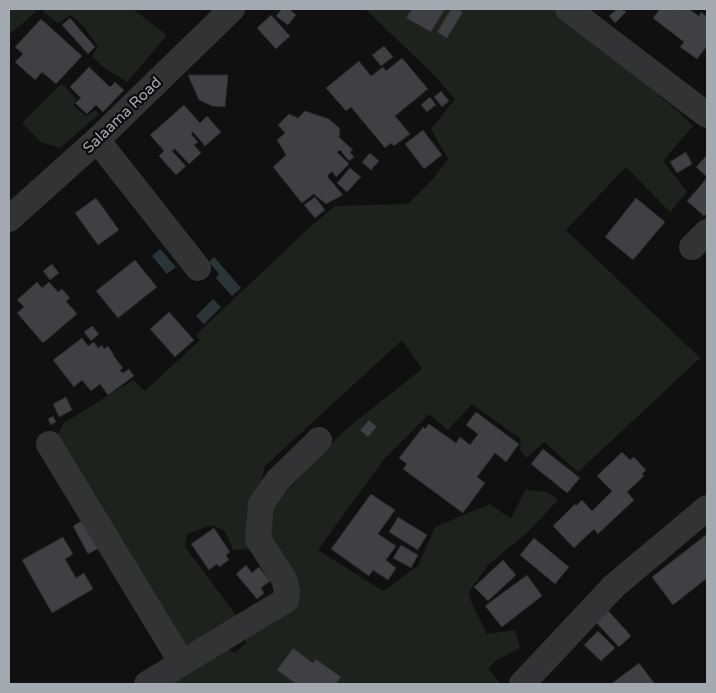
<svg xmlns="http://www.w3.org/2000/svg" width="716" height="693" font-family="'Varela Round',sans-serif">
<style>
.green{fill:#1d231c}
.water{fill:#2b3438}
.building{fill:#3f4044;stroke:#2a2a2c}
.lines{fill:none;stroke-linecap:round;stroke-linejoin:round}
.minor{stroke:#313335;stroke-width:26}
.labels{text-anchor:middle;stroke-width:4.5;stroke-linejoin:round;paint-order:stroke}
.street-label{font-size:15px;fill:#a2a9b0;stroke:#0b0b0c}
</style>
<rect width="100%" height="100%" fill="#101011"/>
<g class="green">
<polygon points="9,9 39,9 10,34"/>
<polygon points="46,9 132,9 167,35 127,82 102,66 92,56 98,46 84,27 71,15 58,23 42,11"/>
<polygon points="365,9 555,9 678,111 693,126 663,161 687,192 670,212 626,167 566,230 700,358 578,472 544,442 527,458 520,449 521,439 472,404 448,430 429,414 384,459 318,550 383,591 418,566 435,527 490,504 511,519 525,490 547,492 558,500 529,531 488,565 469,592 471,601 487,634 515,630 520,648 495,661 488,669 501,684 165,684 224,647 235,653 246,643 245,634 298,600 268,534 274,504 345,430 422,369 402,340 265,466 250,526 253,549 233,550 225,531 211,525 187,534 185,547 238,618 184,651 53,443 64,423 133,380 145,391 200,340 196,335 312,225 335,206 408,204 434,178 448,159 431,129 455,99 430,71"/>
<polygon points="62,83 76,99 73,105 86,116 95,110 99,114 60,148 41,142 22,123"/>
</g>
<g class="water">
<polygon points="160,249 176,267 167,274 152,256"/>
<polygon points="214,257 241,288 232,296 216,278 219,274 209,262"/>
<polygon points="213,299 221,307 204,324 196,316"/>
</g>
<g class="building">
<polygon points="282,9 289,9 296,15 288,25 276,16"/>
<polygon points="412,9 445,9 431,32 406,18"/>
<polygon points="451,9 458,9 463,12 447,38 437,32"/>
<polygon points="617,9 622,9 626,12 615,23 609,16"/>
<polygon points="660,9 671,9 673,11 674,9 689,9 699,16 701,12 707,17 707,46 697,59 680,47 684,42 653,18"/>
<polygon points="271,15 290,36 276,49 257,28"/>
<polygon points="70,18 95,47 88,54 62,25"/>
<polygon points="41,19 82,56 56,84 42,72 35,80 15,62 23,54 15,47"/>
<polygon points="384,46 393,57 381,66 372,55"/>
<polygon points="402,58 428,89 395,116 410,134 394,146 391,143 385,148 351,107 346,111 326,88 359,61 371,76 383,67 386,71"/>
<polygon points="89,67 110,87 115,82 124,90 103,112 96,105 87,114 75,103 81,98 70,87"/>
<polygon points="188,75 228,75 225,107 212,106 199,100"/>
<polygon points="441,91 449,101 442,107 434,97"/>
<polygon points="430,97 436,105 427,112 421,105"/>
<polygon points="184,105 200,123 207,116 221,132 205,146 193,132 191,134 198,142 194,145 201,153 189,164 175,149 172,151 186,166 176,175 159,156 164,151 150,135"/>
<polygon points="305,111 329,119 340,129 339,137 353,150 350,152 354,157 349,161 340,150 337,152 349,164 336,177 332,171 327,176 343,195 326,204 314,194 302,203 273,167 286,155 277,140 285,133 278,125 289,114 298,118"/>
<polygon points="423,130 442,155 424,169 405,144"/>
<polygon points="686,152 692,164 677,173 670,162"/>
<polygon points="370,153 379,161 371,170 362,162"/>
<polygon points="707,155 707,177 696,167"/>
<polygon points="350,168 361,177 347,192 337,183"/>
<polygon points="707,178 707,213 704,216 687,201"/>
<polygon points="315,197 325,210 315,218 304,205"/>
<polygon points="96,198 119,230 98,245 75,213"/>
<polygon points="636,198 665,222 633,260 605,237"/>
<polygon points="135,260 157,287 118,318 96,291"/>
<polygon points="52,264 59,273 50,280 43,271"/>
<polygon points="37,282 42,288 49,282 58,292 62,289 70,298 66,301 77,314 43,343 17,313 24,307 17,300"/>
<polygon points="169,312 194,340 175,357 150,329"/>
<polygon points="92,326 99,334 91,341 84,332"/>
<polygon points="82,338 88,346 94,342 98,348 102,345 104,349 108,346 114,355 113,355 123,368 120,370 123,373 129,369 134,376 108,395 100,384 91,391 82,380 74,387 53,360"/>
<polygon points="66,397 72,410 59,417 53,404"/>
<polygon points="476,412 519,444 506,462 495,453 477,477 485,483 463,513 403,469 407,464 399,458 423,427 425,429 429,424 456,443 460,437 470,445 478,434 466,425"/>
<polygon points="53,416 56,422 51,425 48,419"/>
<polygon points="369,420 377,427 368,437 360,430"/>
<polygon points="543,449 580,478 567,493 531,464"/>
<polygon points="622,452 630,460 634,457 646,470 642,474 644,476 627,492 634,500 598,534 594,529 574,548 553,526 575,504 576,506 582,500 592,511 612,491 597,476"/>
<polygon points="371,494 395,510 378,534 396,546 386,560 396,568 388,580 373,570 369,576 331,549"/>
<polygon points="398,517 427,535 418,550 389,532"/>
<polygon points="85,519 101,547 88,554 73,526"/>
<polygon points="214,528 230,552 226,555 229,560 219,567 217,564 209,570 191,544"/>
<polygon points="707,534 707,578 673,605 652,577"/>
<polygon points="63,537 73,554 65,559 76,578 84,573 93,589 52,613 22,560"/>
<polygon points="534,538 569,567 555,584 520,555"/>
<polygon points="401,545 418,555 411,568 393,558"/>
<polygon points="503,560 516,575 488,601 474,587"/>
<polygon points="246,565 252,573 259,567 270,581 261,588 264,593 257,599 236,574"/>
<polygon points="527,575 542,596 502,627 485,606"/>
<polygon points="604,606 631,636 619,647 591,617"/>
<polygon points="598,631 615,648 601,661 584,645"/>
<polygon points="293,648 313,663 316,659 341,677 336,684 296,684 277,670"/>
<polygon points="639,663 655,684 611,684"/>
</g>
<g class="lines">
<g class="minor">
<polyline points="568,9 707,115"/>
<polyline points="97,140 198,268"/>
<polyline points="9,219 97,140 232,9"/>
<polyline points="692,247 707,232"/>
<polyline points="49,444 182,663 147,684"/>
<polyline points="182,663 286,600 287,591 284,579 258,539 261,504 278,480 319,440"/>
<polyline points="522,684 614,586 707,508"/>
</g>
</g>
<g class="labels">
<g class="street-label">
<text transform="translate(122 115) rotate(-44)" y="5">Salaama Road</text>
</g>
</g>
<rect width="716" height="693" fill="none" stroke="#a2a9b0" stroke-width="20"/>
</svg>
